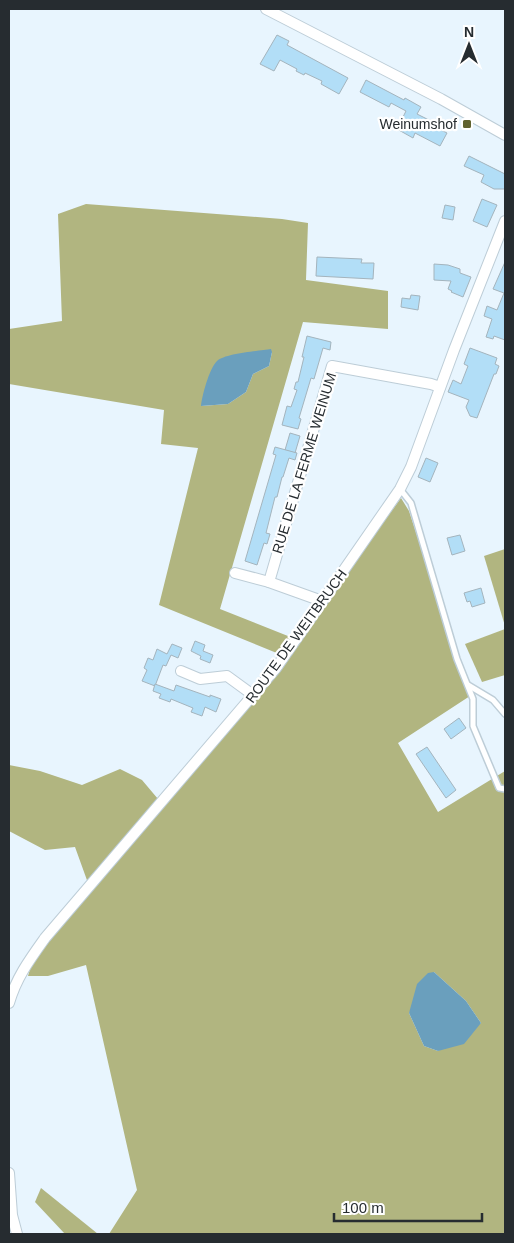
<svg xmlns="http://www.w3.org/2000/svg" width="514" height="1243" font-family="Arial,sans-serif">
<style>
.forest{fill:#b1b580;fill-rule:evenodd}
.water{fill:#6a9fbd}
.building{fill:#b2def7;stroke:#a4b4bd}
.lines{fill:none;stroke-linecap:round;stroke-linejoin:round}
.lane-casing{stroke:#bdcdd7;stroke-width:8}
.street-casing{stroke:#bdcdd7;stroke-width:12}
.lane{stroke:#fff;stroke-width:5}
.street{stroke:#fff;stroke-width:10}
.poi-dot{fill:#5f622f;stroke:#fff;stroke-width:2}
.labels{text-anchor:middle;stroke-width:4.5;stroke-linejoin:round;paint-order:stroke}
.poi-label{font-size:14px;fill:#262c30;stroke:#fff;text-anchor:end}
.street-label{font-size:14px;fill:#262c30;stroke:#fff}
</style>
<rect width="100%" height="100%" fill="#e8f5fe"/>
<g class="forest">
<path d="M86,204L282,219L308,223L306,280L388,291V329L303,322L220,609L298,640L401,498L409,511L470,696L398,743L438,812L505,771V1234H109L137,1190L86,965L48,976H28L33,959L289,658L159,605L198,448L161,444L164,410L9,384V329L62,321L58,214ZM272,352L269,366L253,374L246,392L228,404L201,406ZM434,972L466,1001L481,1023L438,1051L424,1046L409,1013Z"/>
<polygon points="505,549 505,626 484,556"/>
<polygon points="505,629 505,675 482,682 465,644"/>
<polygon points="9,765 40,771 82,785 120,769 142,780 158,799 88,883 75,847 45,850 9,831"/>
<polygon points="41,1188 98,1234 65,1234 35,1202"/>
</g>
<g class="water">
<path d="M271,349L272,352L269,366L253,374L246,392L228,404L201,406C202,396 209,369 217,361C225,353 259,351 271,349Z"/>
<polygon points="434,972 466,1001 481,1023 464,1044 438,1051 424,1046 409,1013 417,984 428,973"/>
</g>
<g class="building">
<polygon points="277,35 289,41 287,45 348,78 339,94 321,84 322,81 305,73 304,75 296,71 297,69 280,60 274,71 260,64"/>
<polygon points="366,80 404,100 405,98 421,107 417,114 437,124 435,127 447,133 440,146 415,133 413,138 397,129 406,111 391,103 389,107 360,92"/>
<polygon points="469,156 505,174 505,189 494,189 481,182 484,175 464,166"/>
<polygon points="482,199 497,205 487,227 473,221"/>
<polygon points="445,205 455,207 453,220 442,218"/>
<polygon points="317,257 362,259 361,263 374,263 373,279 316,276"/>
<polygon points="505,262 505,340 494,336 493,339 486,337 492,319 484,316 487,306 497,310 504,293 493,289"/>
<polygon points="434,264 448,265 460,269 460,273 471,277 463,297 451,292 452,291 448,289 451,281 434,280"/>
<polygon points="411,295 420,296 418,310 401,307 402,298 410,299"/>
<polygon points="307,336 331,342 330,350 323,348 314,379 311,378 299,418 301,419 298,429 282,425 287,406 291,407 297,390 294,389 296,382 298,382 304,357 302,357"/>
<polygon points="470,348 497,358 495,364 499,366 496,374 494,374 477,418 470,416 466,407 469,400 448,392 453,380 461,384 468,366 464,364"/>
<polygon points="290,433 300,436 295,453 285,450"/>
<polygon points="275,447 297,453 295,460 289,458 283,477 282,477 277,497 275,497 266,533 270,534 267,544 264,543 257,565 245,561 276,455 273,454"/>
<polygon points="426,458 438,463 430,482 418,477"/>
<polygon points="460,535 465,551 452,555 447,538"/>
<polygon points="481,588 485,603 472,607 470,601 467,602 464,593"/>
<polygon points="195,641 205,645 203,651 213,655 210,663 200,659 201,656 191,651"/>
<polygon points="172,644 182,648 178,658 171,655 166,666 163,665 155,686 142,681 147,670 144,668 148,658 153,660 157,649 167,654"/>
<polygon points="155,684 174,691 176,685 210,697 210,695 221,699 216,712 205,707 202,716 191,712 193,708 171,699 170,702 159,698 161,694 153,691"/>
<polygon points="459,718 466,728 451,739 444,729"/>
<polygon points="427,747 456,790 446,798 416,754"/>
</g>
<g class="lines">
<defs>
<g id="lane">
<polyline points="400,489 411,503 457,659 473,699 473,726 499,788 505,789"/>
<polyline points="468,685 493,700 505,714"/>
</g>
<g id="street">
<polyline points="266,9 441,99 505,135"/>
<polyline points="235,573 269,582"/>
<polyline points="322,601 269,582 332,366 431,384 440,387"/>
<polyline points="181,671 200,679 227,676 253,695"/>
<path d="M9,1003C16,978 30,959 45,938L276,668L400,489L411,467L454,350L505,221"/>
<polyline points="9,1173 12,1215 17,1234"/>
</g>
</defs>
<use href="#lane" class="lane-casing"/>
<use href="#street" class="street-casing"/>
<use href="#lane" class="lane"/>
<use href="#street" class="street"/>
</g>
<rect class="poi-dot" x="462" y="119" width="10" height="10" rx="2.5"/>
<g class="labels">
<g class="poi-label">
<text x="457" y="129">Weinumshof</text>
</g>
<g class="street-label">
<text transform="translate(304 463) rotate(-73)" y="5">RUE DE LA FERME WEINUM</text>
<text transform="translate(296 636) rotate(-54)" y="5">ROUTE DE WEITBRUCH</text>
</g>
</g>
<rect width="514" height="1243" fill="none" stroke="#262c30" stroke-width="20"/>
<g transform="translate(469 45)" stroke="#ffffff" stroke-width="4" paint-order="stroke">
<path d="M0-4L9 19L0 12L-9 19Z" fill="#262c30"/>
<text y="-8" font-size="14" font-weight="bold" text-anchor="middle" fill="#262c30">N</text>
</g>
<path d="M334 1213v8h148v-8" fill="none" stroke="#262c30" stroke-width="2.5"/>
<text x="342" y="1213" font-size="15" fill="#262c30" stroke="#ffffff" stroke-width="4" paint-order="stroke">100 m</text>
</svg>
